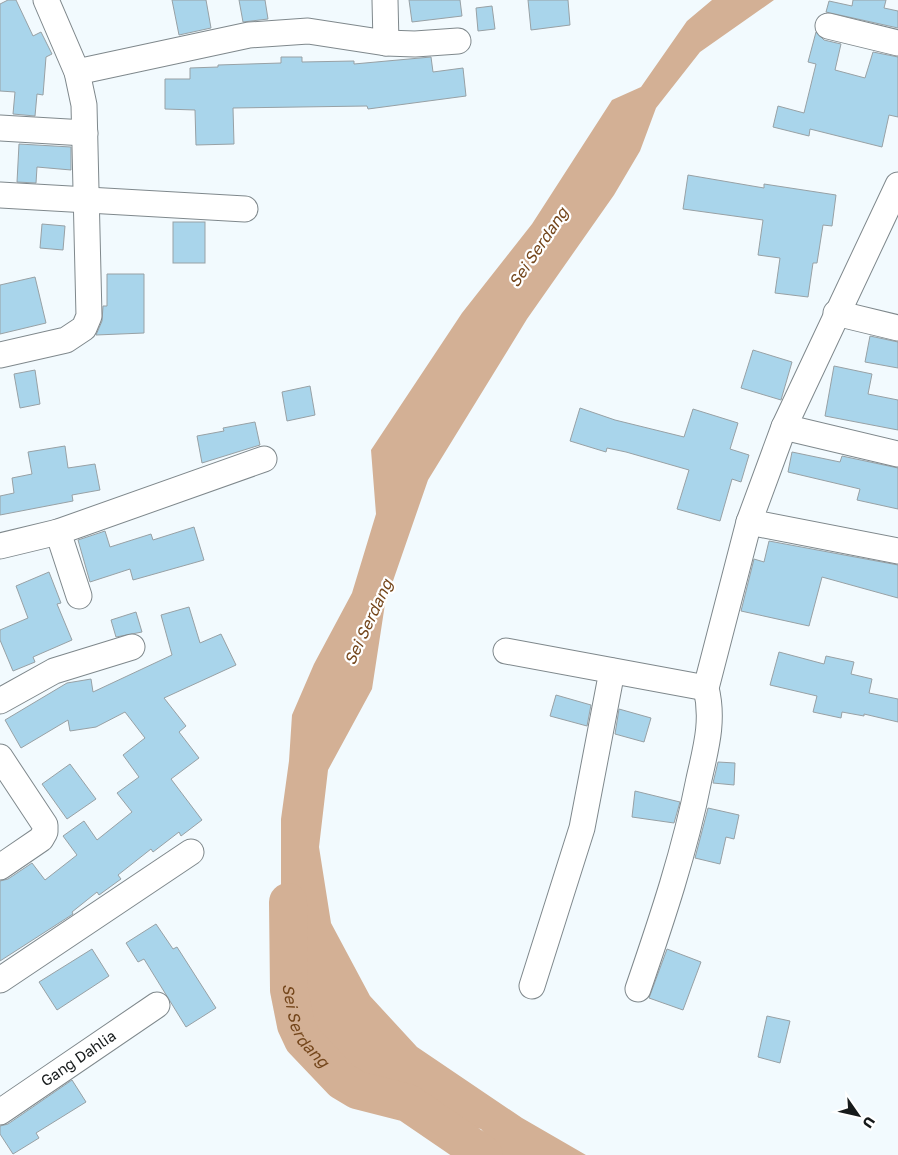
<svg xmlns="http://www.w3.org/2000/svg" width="898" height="1155" font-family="'Golos Text',sans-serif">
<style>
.water{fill:#d3b095}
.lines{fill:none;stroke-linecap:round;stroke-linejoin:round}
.river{stroke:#d3b095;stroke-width:38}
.building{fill:#a9d5eb;stroke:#98a1a5}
.minor-casing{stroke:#7f888c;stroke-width:27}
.minor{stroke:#fff;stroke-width:25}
.labels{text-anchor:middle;stroke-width:4.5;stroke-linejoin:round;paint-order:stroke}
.street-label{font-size:15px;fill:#161a1b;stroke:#fff}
.water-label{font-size:16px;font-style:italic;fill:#74461b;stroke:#fff}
</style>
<rect width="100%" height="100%" fill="#f2fafe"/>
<polygon class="water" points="712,0 774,0 700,52 656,108 640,151 614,195 527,319 428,480 385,604 372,689 328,770 319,847 331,923 370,996 417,1047 522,1118 586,1155 502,1155 481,1129 401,1115 343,1068 302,1005 281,926 281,819 289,761 292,715 314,664 352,593 376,514 371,450 462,313 532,224 612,100 641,87 687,21"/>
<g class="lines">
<path class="river" id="s1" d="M288,902L289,990L296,1025L303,1040L342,1081L357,1090L408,1103L484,1155"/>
</g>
<g class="building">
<polygon points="8,0 16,0 33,36 41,32 52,54 46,57 43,95 37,94 35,116 13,114 15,92 0,91 0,4"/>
<polygon points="172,0 206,0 211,28 179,35"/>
<polygon points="239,0 265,0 268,19 243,22"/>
<polygon points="409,0 460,0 462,16 412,22"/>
<polygon points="528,0 568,0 570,25 531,30"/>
<polygon points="853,0 886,0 884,8 898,11 898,28 826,12 829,1 852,6"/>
<polygon points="492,6 495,29 478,31 476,8"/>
<polygon points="816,32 824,40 841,44 835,70 865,78 873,52 898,57 898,117 889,115 882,147 810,129 809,136 773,127 778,106 804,113 816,64 808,62"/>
<polygon points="281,57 302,57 302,62 354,61 354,64 431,57 433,72 463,68 466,96 368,109 367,106 233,108 234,144 196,145 195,110 165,109 165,79 190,79 190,68 218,67 218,65 281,63"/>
<polygon points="19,144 71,147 71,170 37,167 36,183 17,182"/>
<polygon points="688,175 764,188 764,184 836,195 832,226 823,225 817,263 813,263 808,297 775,293 780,258 758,255 763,220 683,209"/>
<rect x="173" y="222" width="32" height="41"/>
<polygon points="42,224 65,226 63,250 40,248"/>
<polygon points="107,274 144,274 144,333 96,335 102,321 103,306 107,306"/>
<polygon points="35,277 46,323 0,334 0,285"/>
<polygon points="870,336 898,342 898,368 865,362"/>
<polygon points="753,350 792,362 781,400 741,388"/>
<polygon points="834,366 872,374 868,394 898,400 898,430 825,416"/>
<polygon points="35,370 40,404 20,408 14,374"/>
<polygon points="310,386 315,415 287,421 282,392"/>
<polygon points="580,408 615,420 684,437 693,409 738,423 730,449 749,455 741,482 732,479 720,521 677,509 689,470 626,452 607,448 606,452 570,441"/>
<polygon points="255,422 260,445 202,463 197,436 224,431 223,428"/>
<polygon points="65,446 68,468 95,464 100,490 72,495 73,501 0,515 0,496 14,493 12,478 32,474 28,452"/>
<polygon points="792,452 840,462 842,456 898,468 898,509 857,500 860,489 788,472"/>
<polygon points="194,527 204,560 133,580 130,569 90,582 78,540 105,531 110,547 151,534 153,540"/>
<polygon points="769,541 898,565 898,598 822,577 809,626 741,611 754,559 764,562"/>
<polygon points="49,572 61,603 57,604 72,640 33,657 35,662 13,671 0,640 0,630 28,618 16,586"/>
<polygon points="189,607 200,643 221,634 236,665 164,698 186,726 179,732 199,758 171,779 202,820 181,836 179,832 153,852 151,849 118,875 121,879 99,895 97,892 72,912 73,914 0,961 0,881 8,879 32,863 45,880 77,855 63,836 84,821 97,840 132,812 117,793 139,777 123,755 145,738 125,712 96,727 70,731 68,720 21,748 5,720 67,683 91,679 93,692 172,655 161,615"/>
<polygon points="136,612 142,632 116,637 111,620"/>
<polygon points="779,652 824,664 826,656 854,662 851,674 872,679 869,693 898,699 898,722 864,714 864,716 842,712 841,718 813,712 817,696 770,685"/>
<polygon points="556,695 591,705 587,726 550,716"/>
<polygon points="619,709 651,718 644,742 615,734"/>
<polygon points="718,762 735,763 734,785 713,783"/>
<polygon points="70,764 96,799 67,819 42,784"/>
<polygon points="635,791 680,802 674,823 632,817"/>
<polygon points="708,808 739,815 734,839 726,837 720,864 695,858"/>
<polygon points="156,924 173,949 177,947 216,1008 186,1027 144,959 138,962 126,943"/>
<polygon points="92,949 109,976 57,1010 39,982"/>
<polygon points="667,949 701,962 683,1010 649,998"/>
<polygon points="767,1016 790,1021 780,1063 758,1057"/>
<polygon points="72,1080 86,1102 36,1133 39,1138 13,1154 0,1134 0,1126 8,1124"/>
</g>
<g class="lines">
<defs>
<g id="minor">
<polyline points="828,26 898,43"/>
<polyline points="386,43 415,44 458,41"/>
<polyline points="77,72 249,35 308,31 386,43 385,0"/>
<polyline points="0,128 85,133"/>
<polyline points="898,185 784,427 749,522 898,551"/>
<polyline points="0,195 245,209"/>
<polyline points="836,313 898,328"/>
<polyline points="0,355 66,340 84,328 89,316 84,105 77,72 46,0"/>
<polyline points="784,427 898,454"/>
<polyline points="58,532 79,596"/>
<polyline points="0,546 58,532 264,459"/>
<polyline points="506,651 706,688"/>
<polyline points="0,701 54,671 132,647"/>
<polyline points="0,757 45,825 45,832 41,839 0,867"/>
<polyline points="0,980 191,852"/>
<polyline points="532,986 582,828 612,671"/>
<path d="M638,989C662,919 685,851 699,779C706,748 714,720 706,688L749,522"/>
<path id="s2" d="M0,1112L157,1005"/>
</g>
</defs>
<use href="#minor" class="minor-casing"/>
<use href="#minor" class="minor"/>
</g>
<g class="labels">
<g class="street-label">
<text dy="5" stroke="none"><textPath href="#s2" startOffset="95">Gang Dahlia</textPath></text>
</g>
<g class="water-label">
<text transform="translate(538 247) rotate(-56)" y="6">Sei Serdang</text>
<text transform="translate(368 622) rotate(-65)" y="6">Sei Serdang</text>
<text dy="6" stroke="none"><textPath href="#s1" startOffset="128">Sei Serdang</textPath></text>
</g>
</g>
<g transform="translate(858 1115) rotate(124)" stroke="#ffffff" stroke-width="4" paint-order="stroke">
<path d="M0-4L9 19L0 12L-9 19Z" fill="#161a1b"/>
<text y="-8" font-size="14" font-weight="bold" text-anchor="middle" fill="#161a1b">U</text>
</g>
</svg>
